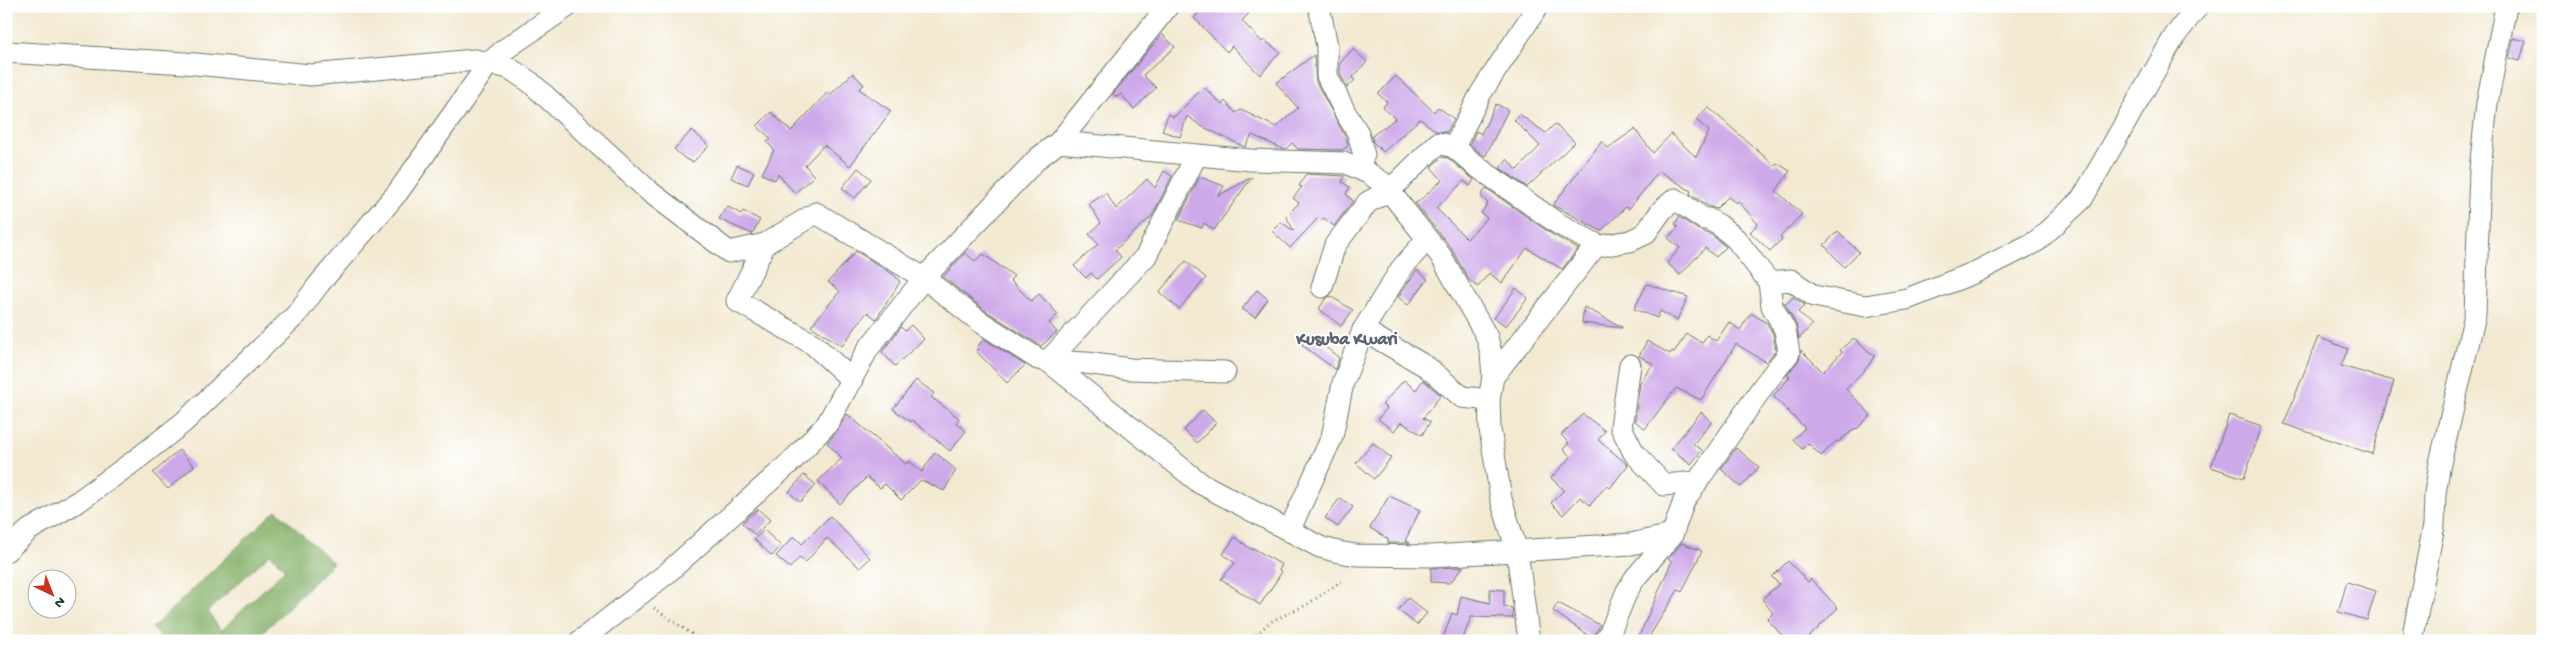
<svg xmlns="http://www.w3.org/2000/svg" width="2549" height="647" font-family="'Gochi Hand',sans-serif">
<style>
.forest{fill:#84b068;stroke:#52764e;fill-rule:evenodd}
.building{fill:#cea9e9}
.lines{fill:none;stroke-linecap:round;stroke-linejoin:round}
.minor-casing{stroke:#69796b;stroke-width:23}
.path{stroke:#69796b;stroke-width:3;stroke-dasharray:1 4;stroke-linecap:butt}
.minor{stroke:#fff;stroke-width:21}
.labels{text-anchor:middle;stroke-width:4;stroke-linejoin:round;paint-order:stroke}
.quarter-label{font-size:18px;font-weight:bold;fill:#5c6373;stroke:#fff}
</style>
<rect width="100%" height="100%" fill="#fff"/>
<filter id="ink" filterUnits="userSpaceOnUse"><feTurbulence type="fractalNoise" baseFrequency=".02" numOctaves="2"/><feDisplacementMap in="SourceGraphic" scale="10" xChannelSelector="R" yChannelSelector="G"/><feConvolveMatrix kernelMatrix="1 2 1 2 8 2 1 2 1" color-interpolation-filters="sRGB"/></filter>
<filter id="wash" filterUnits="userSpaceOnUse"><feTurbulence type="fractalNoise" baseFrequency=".0096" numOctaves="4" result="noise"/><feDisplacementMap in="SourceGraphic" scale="20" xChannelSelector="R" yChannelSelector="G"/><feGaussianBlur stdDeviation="1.12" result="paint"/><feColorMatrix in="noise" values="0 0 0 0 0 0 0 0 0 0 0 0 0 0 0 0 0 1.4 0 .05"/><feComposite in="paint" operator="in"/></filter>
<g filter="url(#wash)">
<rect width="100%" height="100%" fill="#f3e9d1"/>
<path class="forest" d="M276,510L333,563L254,641H166L152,628ZM270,554L285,569L221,631L208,611Z"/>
<g id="blocks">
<g class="building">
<polygon points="1206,6 1255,6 1242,21 1262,42 1264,40 1280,52 1260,75 1232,46 1227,52 1194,18"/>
<polygon points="1162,34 1175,47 1143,75 1156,88 1134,109 1121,94 1117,97 1113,94"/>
<polygon points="2513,38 2526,41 2520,61 2509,58"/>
<polygon points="1353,49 1367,62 1352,78 1355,80 1347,88 1340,73 1340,63"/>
<polygon points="1314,55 1316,82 1346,138 1348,146 1342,150 1298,149 1292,143 1286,149 1281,148 1252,135 1245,147 1201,126 1187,116 1180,137 1162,131 1168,114 1174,117 1204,87 1222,105 1225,101 1236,113 1241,110 1276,127 1298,108 1276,83"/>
<polygon points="853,73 864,85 859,89 891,111 850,166 824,145 805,165 814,176 795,193 778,174 775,180 762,174 774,150 767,142 771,139 757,126 771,112 791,131 828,92 831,94"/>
<polygon points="1396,76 1434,112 1438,107 1454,119 1447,132 1436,131 1420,119 1383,152 1373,142 1372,136 1395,119 1383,107 1387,102 1378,94"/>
<polygon points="1496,104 1508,110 1485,157 1470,144 1476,131 1481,134"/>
<polygon points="1708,107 1775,166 1777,163 1790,171 1776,191 1802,214 1780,237 1782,239 1770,251 1750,232 1758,224 1738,201 1736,203 1728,197 1716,209 1708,206 1690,194 1691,191 1659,171 1629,209 1626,207 1601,231 1553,205 1602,141 1608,148 1635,129 1653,153 1671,134 1696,157 1709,131 1696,120"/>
<polygon points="1519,114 1546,133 1555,124 1575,142 1527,187 1500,168 1507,159 1517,170 1540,146 1514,120"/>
<polygon points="692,130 709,146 693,162 684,158 674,149"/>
<polygon points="1442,157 1448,158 1474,180 1470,186 1464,181 1436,208 1467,239 1487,218 1481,213 1488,203 1481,196 1486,188 1550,233 1578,249 1562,269 1527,248 1502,283 1489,273 1478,287 1469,280 1451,248 1415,203 1418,202 1442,180 1431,167"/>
<polygon points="737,165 754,172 748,185 731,178"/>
<polygon points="858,168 871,179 855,198 842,188"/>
<polygon points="1164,171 1172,176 1152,216 1115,250 1121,257 1097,279 1091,273 1086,278 1074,266 1098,244 1089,234 1101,223 1089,204 1106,193 1116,209 1147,179 1155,188"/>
<polygon points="1306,174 1344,176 1342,182 1350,187 1346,194 1353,201 1334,226 1324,218 1322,220 1318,218 1290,248 1272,231 1281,222 1294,231 1286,216 1299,203 1293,198 1302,187 1299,186"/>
<polygon points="1200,177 1224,186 1218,196 1252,177 1214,230 1204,223 1202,228 1178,220"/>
<polygon points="727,206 741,214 743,211 760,220 752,234 719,219"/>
<polygon points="1679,217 1697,229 1712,235 1726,247 1716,257 1705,248 1680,275 1667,263 1680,248 1668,238 1678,227 1675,224"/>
<polygon points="1838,231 1859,252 1844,267 1824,245"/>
<polygon points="856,251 894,275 900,282 876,319 867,312 842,346 811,326 840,291 828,282"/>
<polygon points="965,253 975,261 983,254 1014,276 1010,280 1031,301 1039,294 1058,314 1049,323 1057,332 1041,346 986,311 943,277"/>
<polygon points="1186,261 1206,278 1179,309 1159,292"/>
<polygon points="1417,270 1428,279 1408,305 1398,297"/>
<polygon points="1647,284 1688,297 1677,320 1660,311 1657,318 1634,309"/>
<polygon points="1516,288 1528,298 1506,326 1494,318"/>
<polygon points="1257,290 1268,299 1255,317 1242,309"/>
<polygon points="1330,296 1353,310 1341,326 1319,309 1325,299"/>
<polygon points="1793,297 1805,305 1798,312 1812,325 1799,339 1796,324 1784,302 1786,304"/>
<polygon points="1584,307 1622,327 1622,328 1582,323"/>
<polygon points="1751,313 1767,323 1773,334 1776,350 1766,362 1736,344 1701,400 1676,388 1645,429 1635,421 1640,383 1653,364 1639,356 1647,341 1670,354 1672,351 1674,352 1687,334 1702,343 1707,335 1716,341 1729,322 1740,330"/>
<polygon points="911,325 924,339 895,366 882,352 901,327 905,331"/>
<polygon points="1310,334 1339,358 1335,369 1302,345"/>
<polygon points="2318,337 2348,349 2341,366 2394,381 2372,454 2284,424"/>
<polygon points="1854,338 1865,349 1875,355 1869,365 1846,389 1871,415 1857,429 1856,428 1838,442 1836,441 1821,456 1808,443 1802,449 1793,439 1805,428 1773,396 1790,377 1787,375 1799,360 1801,350 1823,372 1842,352 1840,350"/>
<polygon points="984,339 1025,365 1007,383 976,351 979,349 977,347"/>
<polygon points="916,380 934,393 931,397 959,418 956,423 966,431 950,451 912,420 911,422 893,409"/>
<polygon points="1404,380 1416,390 1423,380 1441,395 1423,418 1430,422 1422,435 1401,422 1394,431 1378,419 1387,408 1382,405"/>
<polygon points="1203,410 1216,423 1197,443 1184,430"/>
<polygon points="1701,412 1712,422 1693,444 1702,450 1691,464 1671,449"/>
<polygon points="847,414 906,464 909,461 922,472 935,452 956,470 944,491 921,480 901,500 885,484 880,488 867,477 840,504 818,481 842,458 827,443 838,430"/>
<polygon points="1583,414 1605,431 1598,440 1628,465 1610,488 1607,485 1590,505 1580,497 1563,515 1551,503 1564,490 1551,478 1571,457 1563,449 1569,443 1561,435"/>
<polygon points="2229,415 2262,426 2244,478 2211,467"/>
<polygon points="1373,443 1391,458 1374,479 1356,463"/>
<polygon points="1736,448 1759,467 1741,487 1721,469"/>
<polygon points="179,450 194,466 168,489 153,473"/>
<polygon points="804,475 816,485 800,502 789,492"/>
<polygon points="1389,496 1420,510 1405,541 1410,543 1388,543 1388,539 1370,528"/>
<polygon points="1340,498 1353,507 1338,527 1325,518"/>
<polygon points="758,509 770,520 755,535 742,523"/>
<polygon points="830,516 870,558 860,568 827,538 805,563 800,557 790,568 776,556 794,536 802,544"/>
<polygon points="764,530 781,546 772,556 754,539"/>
<polygon points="1235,537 1252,550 1253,548 1282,565 1279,570 1282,572 1260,605 1221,579 1235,563 1223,554"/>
<polygon points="1682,543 1702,551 1682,592 1678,590 1647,640 1639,636 1672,561 1668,559"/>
<polygon points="1788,561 1808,582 1811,579 1838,608 1805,641 1787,641 1767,619 1773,613 1762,599 1779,584 1772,577"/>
<polygon points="1463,567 1450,583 1431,582 1431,568"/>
<polygon points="2347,582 2376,591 2367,620 2338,612"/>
<polygon points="1490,589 1504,590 1504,606 1512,608 1513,618 1471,617 1462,641 1442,641 1452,613 1457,615 1461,596 1490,603"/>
<polygon points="1408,598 1427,613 1417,625 1398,610"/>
<polygon points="1558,603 1600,625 1592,638 1553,611"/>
</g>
</g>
</g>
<g filter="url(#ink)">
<use href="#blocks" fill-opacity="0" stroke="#69796b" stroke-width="1"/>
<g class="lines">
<defs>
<g id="minor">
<polyline points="1319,6 1327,46 1327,76 1345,112 1358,133 1364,155 1358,168"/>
<polyline points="6,52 185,63 311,75 475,60 509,68 530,82 650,192 729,252 765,244"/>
<polyline points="1059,142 1251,160 1346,163 1368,173 1383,183 1441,256 1487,337 1491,353 1493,377 1489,400 1490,429 1501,499 1517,551 1529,641"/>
<polyline points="1454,147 1481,93 1538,6"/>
<polyline points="1196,156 1146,256 1048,361 1086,363 1130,369 1225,372"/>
<polyline points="1769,282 1791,280 1814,296 1865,306 1907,299 1976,272 2037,241 2082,199 2174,37 2198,6"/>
<polyline points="1322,287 1335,245 1368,202 1389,191 1438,143 1454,147 1476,166 1557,223 1594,243 1595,247"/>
<polyline points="1363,330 1427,367 1462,397 1489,400"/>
<polyline points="1630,365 1621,427 1634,453 1664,485 1697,482"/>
<polyline points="1493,377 1595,247 1630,241 1645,234 1662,210 1675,199 1704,219 1708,219 1719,225 1736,239 1769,282 1772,306 1785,330 1789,353 1764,385 1684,501 1672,535 1635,578 1627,591 1609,635 1604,641"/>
<polyline points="852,380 813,344 737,301 765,244 816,213 924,278 979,321 1038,359 1048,361 1200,483 1320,547 1338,552 1356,555 1431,556 1631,544 1672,535"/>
<polyline points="1289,531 1332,437 1343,383 1363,330 1401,269 1427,239"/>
<polyline points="6,551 29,530 79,501 137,459 184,422 296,315 319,284 398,192 489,63 504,50 568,6"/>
<polyline points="580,641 666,574 792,461 827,424 868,349 924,278 1038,158 1059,142 1168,6"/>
<polyline points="2412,641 2434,525 2435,493 2440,463 2475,315 2480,170 2487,103 2506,6"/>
</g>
</defs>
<use href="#minor" class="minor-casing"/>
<g class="path">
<polyline points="654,608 696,637 715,641"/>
<polyline points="1249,641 1270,622 1308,604 1343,580"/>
</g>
<use href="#minor" class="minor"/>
</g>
</g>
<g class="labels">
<g class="quarter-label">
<text x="1347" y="344">Kusuba Kwari</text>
</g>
</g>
<rect width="2549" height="647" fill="none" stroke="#fff" stroke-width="25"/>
<g transform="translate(52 594) rotate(137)"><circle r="24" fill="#ffffff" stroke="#a5b1ae"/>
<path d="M0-4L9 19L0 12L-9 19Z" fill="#c8321e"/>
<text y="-8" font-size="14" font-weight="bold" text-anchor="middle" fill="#1f3d34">N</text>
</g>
</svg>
